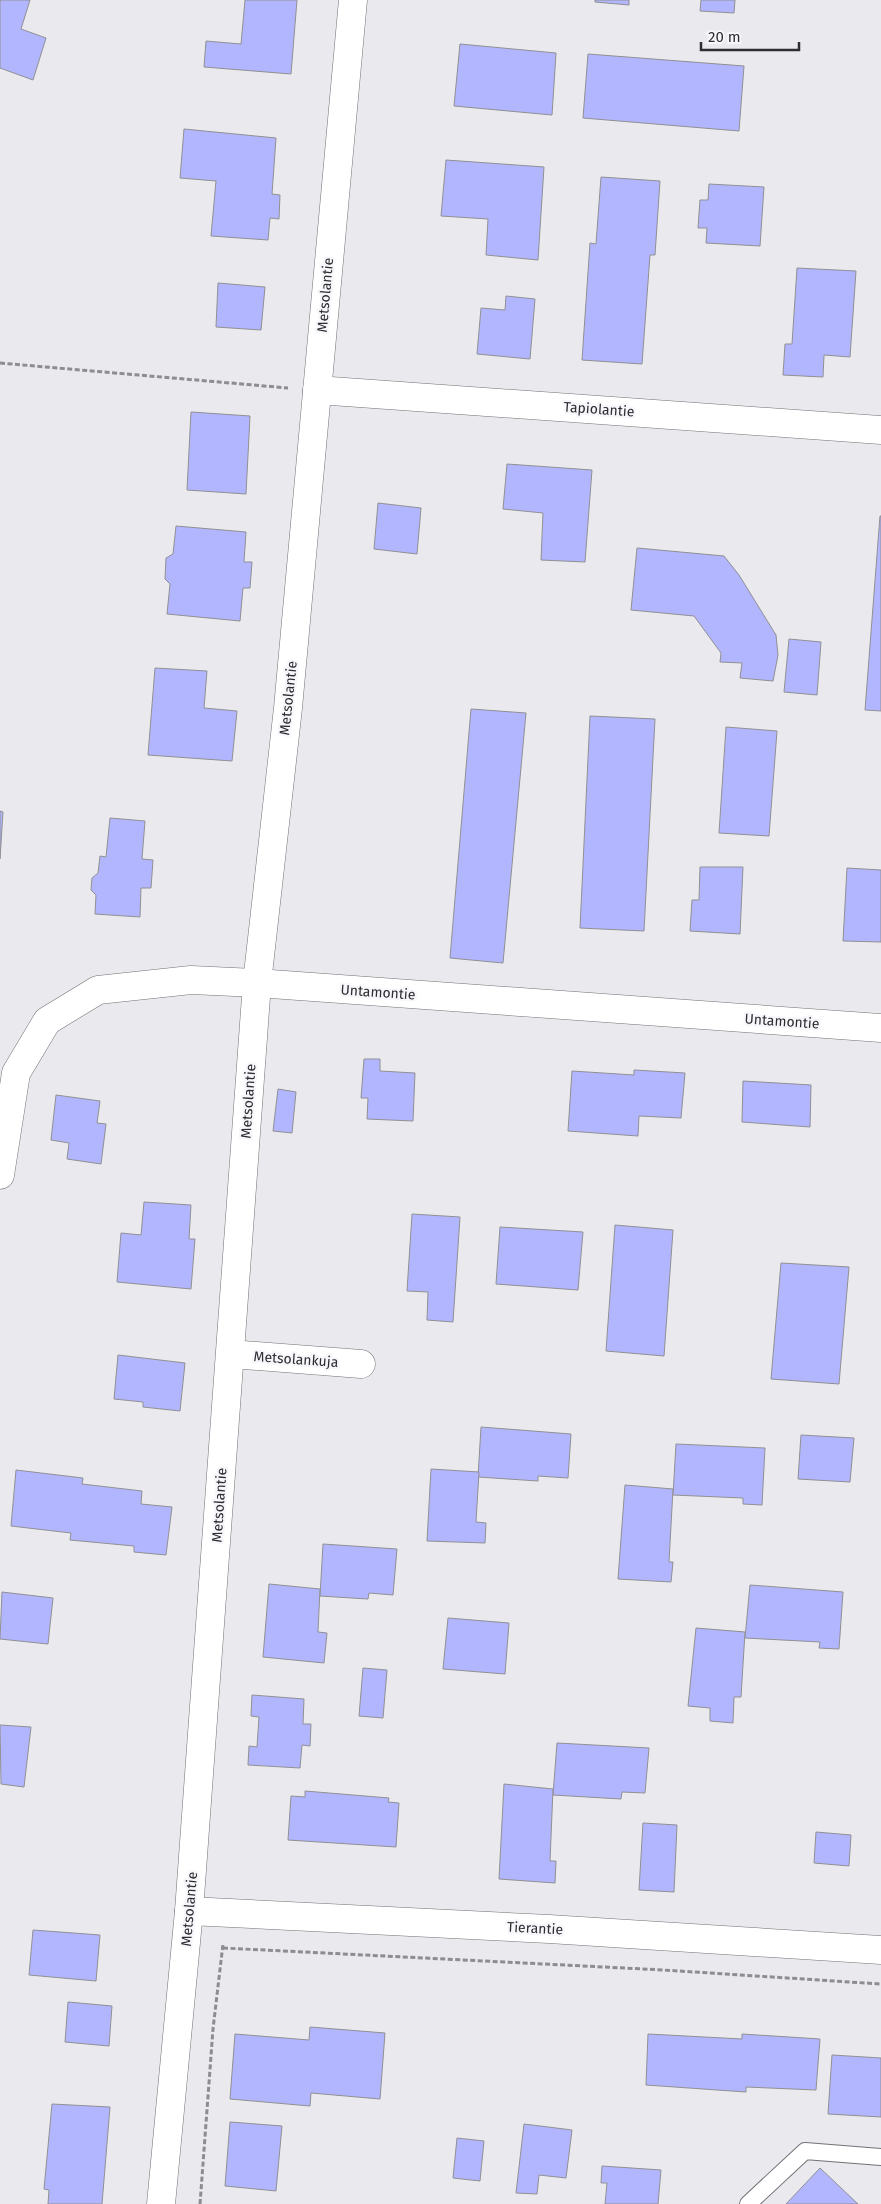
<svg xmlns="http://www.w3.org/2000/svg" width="881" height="2204" font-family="'Fira Sans',sans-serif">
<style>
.building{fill:#b2b6fe;stroke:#909094}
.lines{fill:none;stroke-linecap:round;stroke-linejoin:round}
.service-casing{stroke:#727276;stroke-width:18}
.minor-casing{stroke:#727276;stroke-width:29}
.path{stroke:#8d8d90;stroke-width:3;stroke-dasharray:5 2.5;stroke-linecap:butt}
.service{stroke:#fff;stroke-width:16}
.minor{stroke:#fff;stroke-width:28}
.labels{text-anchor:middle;stroke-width:4.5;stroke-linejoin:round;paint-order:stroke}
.street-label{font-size:14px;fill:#2e2e30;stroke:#f6f6fb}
</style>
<rect width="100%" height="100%" fill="#e9e9ee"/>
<g class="building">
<polygon points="0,0 30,0 21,29 46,38 33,80 0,68"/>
<polygon points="245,0 297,0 291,74 204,67 206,41 241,44"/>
<polygon points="595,0 629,0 629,5 595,2"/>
<polygon points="701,0 735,0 734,13 700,11"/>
<polygon points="460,44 556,53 552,115 454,106"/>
<polygon points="588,54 744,66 739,131 583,118"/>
<polygon points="184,129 276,138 272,194 280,195 279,219 270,218 268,240 211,236 216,181 180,178"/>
<polygon points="446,160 544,167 538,260 486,255 488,219 441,216"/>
<polygon points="601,177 660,181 655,255 650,255 642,364 582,360 590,243 596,244"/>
<polygon points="709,184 764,187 760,246 706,243 707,228 698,228 700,200 708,200"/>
<polygon points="797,268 856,271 850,357 824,355 823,377 783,375 785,344 792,344"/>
<polygon points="218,283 265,287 261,330 216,327"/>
<polygon points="506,296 535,299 530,359 477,354 481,308 505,310"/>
<polygon points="191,412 250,416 246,494 187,490"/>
<polygon points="507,464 592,470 585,562 541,560 543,513 503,509"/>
<polygon points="378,503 421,508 417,554 374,549"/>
<polygon points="880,516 881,516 881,711 865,710"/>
<polygon points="176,526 246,532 244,562 252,562 250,588 243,588 240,621 167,614 170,584 165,579 166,558 173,554"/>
<polygon points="637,548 724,556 739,575 776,635 778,655 773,681 740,678 742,663 720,662 721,653 694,616 631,610"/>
<polygon points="789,639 821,642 817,695 784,692"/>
<polygon points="155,668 207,671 204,708 237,711 232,761 148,755"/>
<polygon points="471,709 526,713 503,963 450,958"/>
<polygon points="590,716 655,719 644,931 580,928"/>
<polygon points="726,727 777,731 769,836 719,833"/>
<polygon points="0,811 3,812 0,859"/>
<polygon points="110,818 145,821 142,859 153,860 151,888 141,888 140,917 95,914 96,895 91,890 92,878 98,873 100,856 106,857"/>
<polygon points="700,867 743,867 740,934 690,931 692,900 699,900"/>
<polygon points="847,868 881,870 881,942 843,941"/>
<polygon points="364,1059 380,1059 380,1071 415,1073 413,1121 367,1119 368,1098 361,1098"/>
<polygon points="634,1070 685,1073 681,1118 639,1116 638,1136 568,1131 572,1071 634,1075"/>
<polygon points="743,1081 811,1085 810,1127 742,1122"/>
<polygon points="278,1089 296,1092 292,1133 273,1131"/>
<polygon points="56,1095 100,1101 97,1123 106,1124 101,1164 67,1159 69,1143 51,1140"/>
<polygon points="144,1202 191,1205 189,1239 195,1239 191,1289 117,1282 121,1233 141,1235"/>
<polygon points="412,1214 460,1217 453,1322 427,1320 428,1292 407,1291"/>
<polygon points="615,1225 673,1230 664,1356 606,1351"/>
<polygon points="500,1227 583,1232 578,1290 496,1284"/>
<polygon points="781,1263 849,1267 839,1384 771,1379"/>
<polygon points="118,1355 185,1363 180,1411 143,1407 143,1402 114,1399"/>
<polygon points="481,1427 571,1434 568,1478 538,1476 538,1481 478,1477"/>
<polygon points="801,1435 854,1438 850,1482 798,1479"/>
<polygon points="676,1444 765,1448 762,1505 743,1504 743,1498 673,1495"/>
<polygon points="431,1469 479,1472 476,1522 486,1523 485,1543 427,1541"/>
<polygon points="16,1470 83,1478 82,1484 142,1491 141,1504 172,1507 166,1555 134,1552 134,1546 70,1540 71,1533 11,1526"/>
<polygon points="625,1485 673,1489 669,1562 673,1562 671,1582 618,1579"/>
<polygon points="323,1544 397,1549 393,1595 369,1593 368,1599 320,1596"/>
<polygon points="269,1584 320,1589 318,1632 327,1633 324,1663 263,1657"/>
<polygon points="750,1585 843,1592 839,1649 819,1648 820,1642 745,1638"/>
<polygon points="2,1592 53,1598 48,1644 0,1639"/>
<polygon points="448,1618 509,1623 505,1674 443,1669"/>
<polygon points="696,1628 745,1632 741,1697 734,1697 733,1723 710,1721 710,1708 688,1706"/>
<polygon points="363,1668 387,1670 383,1718 359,1716"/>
<polygon points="252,1695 304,1699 303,1724 311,1724 310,1746 302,1745 300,1768 248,1765 249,1746 257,1747 259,1717 251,1716"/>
<polygon points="0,1725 31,1727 24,1787 1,1784"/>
<polygon points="557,1743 649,1748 645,1793 622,1792 621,1799 553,1795"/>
<polygon points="504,1784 553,1789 550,1861 556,1861 555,1883 499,1879"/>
<polygon points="305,1791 389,1798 388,1802 399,1803 396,1847 288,1840 291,1796 305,1797"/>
<polygon points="643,1823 677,1825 674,1892 639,1890"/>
<polygon points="816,1832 851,1835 849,1866 814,1863"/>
<polygon points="33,1930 100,1935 96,1981 29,1975"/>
<polygon points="68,2002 112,2006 109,2046 65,2042"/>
<polygon points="310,2027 385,2033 380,2099 311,2093 310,2106 230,2099 235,2034 309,2040"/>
<polygon points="648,2034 742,2039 742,2034 820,2039 816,2090 746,2087 746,2092 646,2085"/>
<polygon points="832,2055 881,2058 881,2117 828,2114"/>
<polygon points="52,2104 110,2107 102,2204 48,2204 49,2190 44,2189"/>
<polygon points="230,2122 282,2126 276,2191 225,2186"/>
<polygon points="524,2124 572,2130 566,2178 539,2175 537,2194 516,2193"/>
<polygon points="457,2138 484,2141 480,2181 453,2178"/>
<polygon points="602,2166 661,2170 658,2204 605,2204 607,2183 601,2183"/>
<polygon points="820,2168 858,2204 786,2204"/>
</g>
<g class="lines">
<defs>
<polyline id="service" points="748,2204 805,2151 881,2157"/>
<g id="minor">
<polyline points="317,390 881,430"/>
<polyline points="0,1175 16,1073 47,1021 98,990 191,980 257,983 881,1028"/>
<polyline points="231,1354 361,1364"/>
<polyline points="189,1911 549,1929 881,1950"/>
<polyline points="161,2204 189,1911 257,983 288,708 353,0"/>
</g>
</defs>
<use href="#service" class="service-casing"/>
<use href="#minor" class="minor-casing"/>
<g class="path">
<polyline points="0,363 288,388"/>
<polyline points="223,1948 663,1970 881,1984"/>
<polyline points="200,2204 213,2029 223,1944"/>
</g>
<use href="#service" class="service"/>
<use href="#minor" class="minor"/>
</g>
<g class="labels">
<g class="street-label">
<text transform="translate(325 295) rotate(-85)" y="5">Metsolantie</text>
<text transform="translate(599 409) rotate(4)" y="5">Tapiolantie</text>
<text transform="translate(288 698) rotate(-84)" y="5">Metsolantie</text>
<text transform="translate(378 992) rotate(4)" y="5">Untamontie</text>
<text transform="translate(782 1021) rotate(4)" y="5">Untamontie</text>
<text transform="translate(248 1101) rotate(-86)" y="5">Metsolantie</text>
<text transform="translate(296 1359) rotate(4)" y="5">Metsolankuja</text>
<text transform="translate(219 1505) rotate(-86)" y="5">Metsolantie</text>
<text transform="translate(189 1909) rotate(-85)" y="5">Metsolantie</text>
<text transform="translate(535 1928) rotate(3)" y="5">Tierantie</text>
</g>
</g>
<path d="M701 42v8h98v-8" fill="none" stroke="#2e2e30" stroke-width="2.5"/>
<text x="708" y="42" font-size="15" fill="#2e2e30" stroke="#f6f6fb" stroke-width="4" paint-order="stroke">20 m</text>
</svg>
